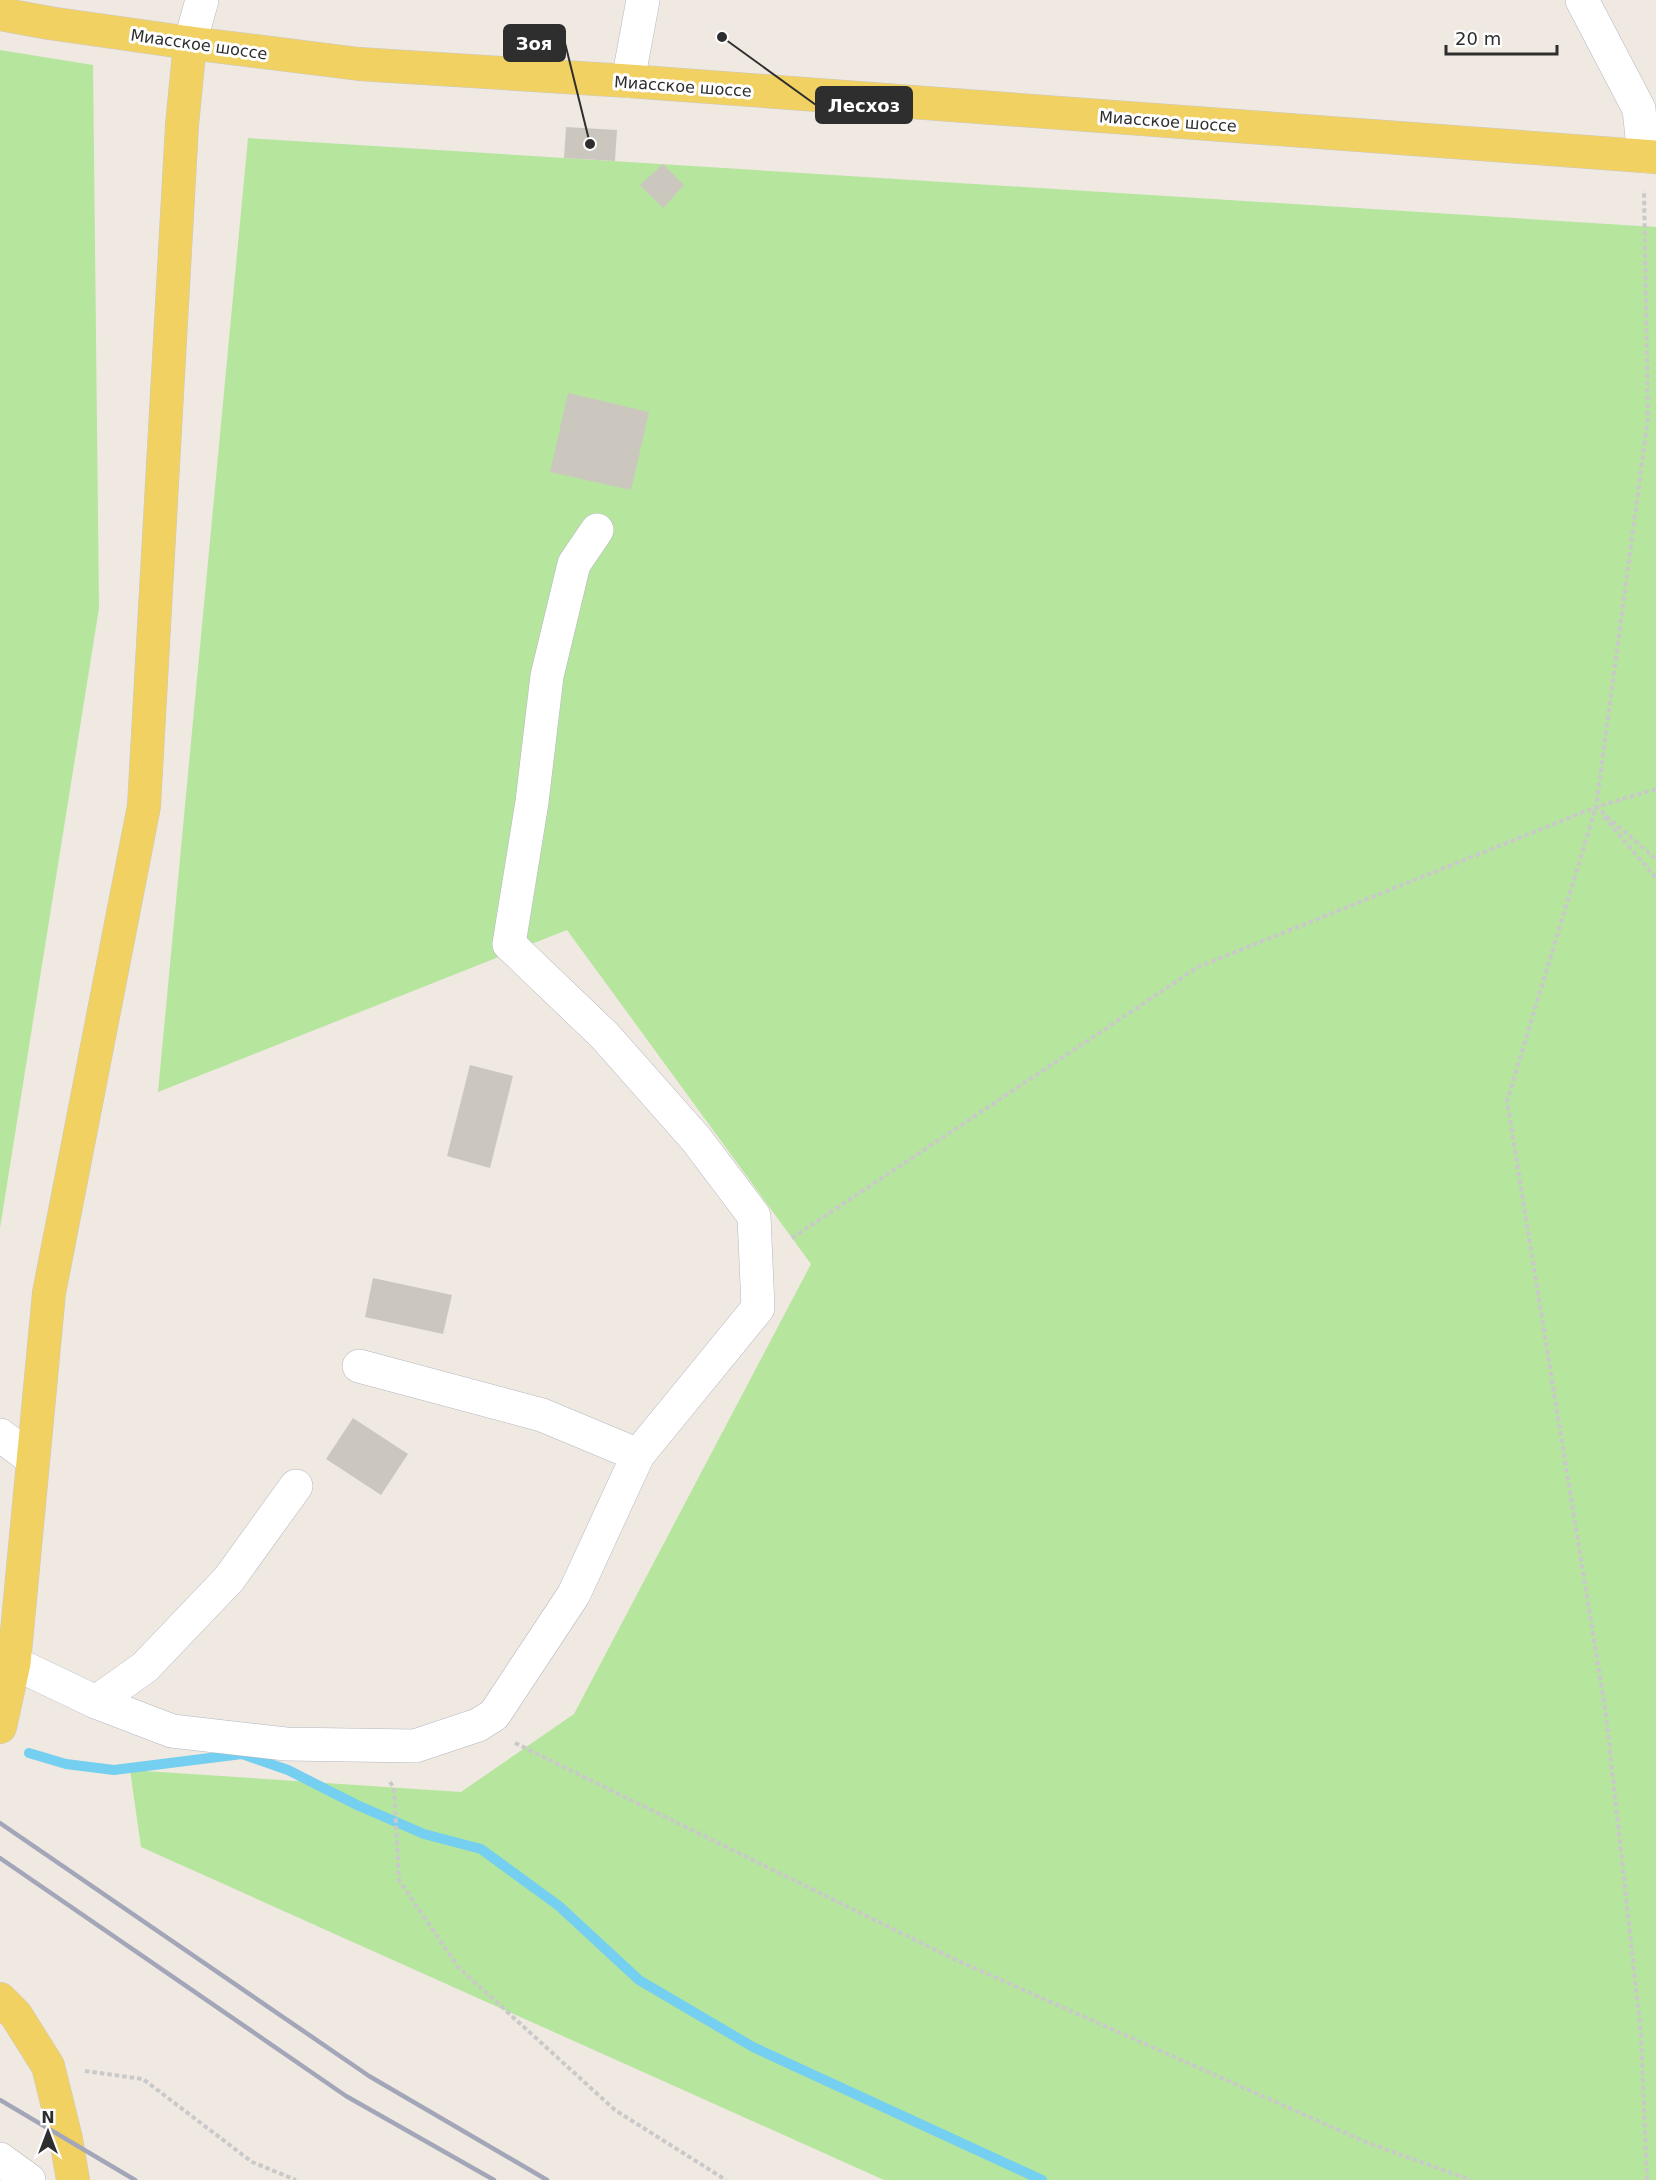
<svg xmlns="http://www.w3.org/2000/svg" width="1656" height="2180" font-family="'DejaVu Sans',sans-serif">
<style>
.green{fill:#b6e59e}
.lines{fill:none;stroke-linecap:round;stroke-linejoin:round}
.stream{stroke:#75cff0;stroke-width:10}
.building{fill:#cbc7bf}
.minor-casing{stroke:#b4b7c1;stroke-width:34}
.major-casing{stroke:#c9c9c9;stroke-width:34}
.path{stroke:#c9c9c9;stroke-width:4;stroke-dasharray:4.5 3;stroke-linecap:butt}
.minor{stroke:#fff;stroke-width:33}
.major{stroke:#f2d163;stroke-width:33}
.rail{stroke:#a3a6b8;stroke-width:4.5}
.labels{text-anchor:middle;stroke-width:6;stroke-linejoin:round;paint-order:stroke}
.street-label{font-size:16px;fill:#2e2e2e;stroke:#fff}
.leader{fill:none;stroke:#2e2e2e;stroke-width:2}
.callout-dot{fill:#2e2e2e;stroke:#fff;stroke-width:2}
.callout{fill:#2e2e2e;stroke:#2e2e2e;stroke-width:2}
.callout-label{font-size:18px;text-anchor:middle;font-weight:bold;fill:#fff}
</style>
<rect width="100%" height="100%" fill="#efe9e1"/>
<g class="green">
<polygon points="0,50 93,65 99,608 0,1228"/>
<polygon points="248,138 1656,227 1656,2180 884,2180 141,1847 130,1770 461,1792 574,1714 811,1264 567,930 158,1092"/>
</g>
<g class="lines">
<polyline class="stream" points="29,1753 66,1764 114,1770 242,1754 288,1770 357,1805 424,1834 481,1849 559,1906 639,1980 753,2047 1042,2180"/>
</g>
<g class="building">
<polygon points="566,127 617,130 615,161 564,158"/>
<polygon points="663,164 684,185 663,208 640,185"/>
<polygon points="568,393 649,412 631,490 550,472"/>
<polygon points="470,1065 513,1076 490,1168 447,1156"/>
<polygon points="373,1278 452,1295 443,1334 365,1317"/>
<polygon points="353,1418 408,1454 381,1495 326,1459"/>
</g>
<g class="lines">
<defs>
<g id="minor">
<polyline points="1582,0 1639,109 1644,156"/>
<polyline points="190,43 202,0"/>
<polyline points="628,81 643,0"/>
<polyline points="359,1366 542,1415 638,1455"/>
<polyline points="0,1435 32,1459"/>
<polyline points="14,1663 96,1702 172,1731 286,1744 415,1746 478,1725 494,1715 574,1594 638,1455 758,1308 754,1216 696,1139 605,1036 509,944 532,802 547,676 574,564 597,530"/>
<polyline points="96,1702 145,1667 229,1579 296,1486"/>
<polyline points="0,2159 29,2180"/>
</g>
<g id="major">
<polyline points="0,14 49,23 190,43 359,64 628,81 1656,157"/>
<polyline points="0,1727 14,1663 49,1293 144,806 182,125 190,43"/>
<polyline points="0,1999 16,2015 48,2066 66,2139 73,2180"/>
</g>
</defs>
<use href="#minor" class="minor-casing"/>
<use href="#major" class="major-casing"/>
<g class="path">
<polyline points="1597,809 1596,807 1648,418 1644,190"/>
<polyline points="1604,817 1656,878"/>
<polyline points="792,1238 1198,967 1596,807 1656,789"/>
<polyline points="515,1743 954,1959 1368,2143 1471,2180"/>
<polyline points="390,1782 394,1788 399,1880 458,1967 615,2110 726,2180"/>
<polyline points="85,2071 143,2079 252,2162 296,2180"/>
<polyline points="1647,2180 1641,2034 1606,1715 1507,1101 1596,807 1656,859"/>
</g>
<use href="#minor" class="minor"/>
<use href="#major" class="major"/>
<g class="rail">
<polyline points="0,1823 369,2076 547,2180"/>
<polyline points="0,1858 346,2096 494,2180"/>
<polyline points="0,2100 135,2180"/>
</g>
</g>
<g class="labels">
<g class="street-label">
<text transform="translate(199 44) rotate(8)" y="6">Миасское шоссе</text>
<text transform="translate(683 86) rotate(4)" y="6">Миасское шоссе</text>
<text transform="translate(1168 121) rotate(4)" y="6">Миасское шоссе</text>
</g>
</g>
<path class="leader" d="M590 144L565 43M722 37L816 105"/>
<g class="callout-dot">
<circle cx="590" cy="144" r="6"/>
<circle cx="722" cy="37" r="6"/>
</g>
<g class="callout">
<rect x="504" y="25" width="61" height="36" rx="6"/>
<rect x="816" y="87" width="96" height="36" rx="6"/>
</g>
<g class="callout-label">
<text x="534" y="50">Зоя</text>
<text x="864" y="112">Лесхоз</text>
</g>
<g transform="translate(48 2132)" stroke="#ffffff" stroke-width="4.5" paint-order="stroke">
<path d="M0-4.5L10 22L0 15L-10 22Z" fill="#2e2e2e"/>
<text y="-9" font-size="16" font-weight="bold" text-anchor="middle" fill="#2e2e2e">N</text>
</g>
<path d="M1446 45v9h111v-9" fill="none" stroke="#2e2e2e" stroke-width="3"/>
<text x="1455" y="45" font-size="18" fill="#2e2e2e" stroke="#ffffff" stroke-width="4.5" paint-order="stroke">20 m</text>
</svg>
